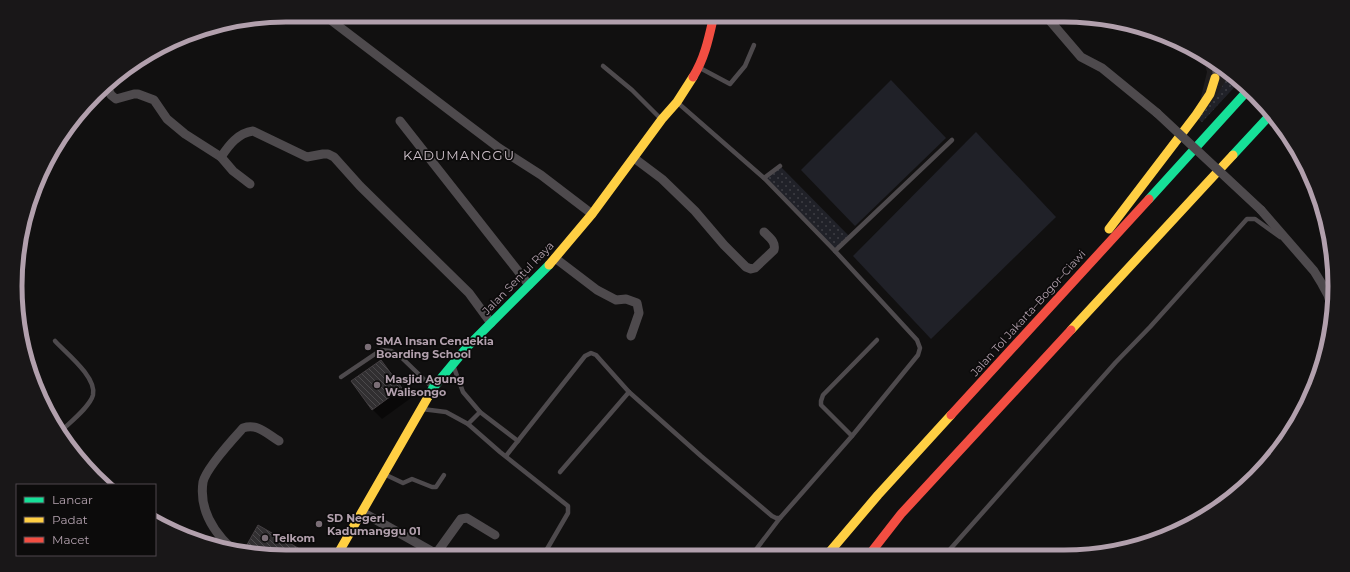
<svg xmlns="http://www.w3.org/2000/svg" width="1350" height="572" font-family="Montserrat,sans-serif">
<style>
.built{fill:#1f1d1e}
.grass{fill:url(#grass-dots)}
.park{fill:#202128}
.shadow{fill:#0007}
.building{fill:url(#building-back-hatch);stroke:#443f42}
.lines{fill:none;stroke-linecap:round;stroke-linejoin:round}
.lane{stroke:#4e4a4d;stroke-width:4.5}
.street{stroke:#4e4a4d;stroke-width:9}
.fast{stroke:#16e098;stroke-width:9}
.slow{stroke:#ffcf43;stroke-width:9}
.jam{stroke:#f24e42;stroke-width:9}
.street-bridge{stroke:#4e4a4d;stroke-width:9}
.poi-dot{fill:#7a6e76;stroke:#0c0b0b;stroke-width:1.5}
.labels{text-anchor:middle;stroke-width:3.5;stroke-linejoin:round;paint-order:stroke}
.street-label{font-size:11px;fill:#b2a0ad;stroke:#0c0b0b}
.poi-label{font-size:11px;font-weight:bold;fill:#b2a0ad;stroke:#0c0b0b;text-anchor:start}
.quarter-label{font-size:13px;letter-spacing:1px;fill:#cec1ca;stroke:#0c0b0b}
.rim{fill:none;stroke:#b2a0ad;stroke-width:5}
</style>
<defs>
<pattern id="grass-dots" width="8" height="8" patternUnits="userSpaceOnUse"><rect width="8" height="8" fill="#202128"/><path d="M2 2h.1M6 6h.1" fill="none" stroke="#3e3e44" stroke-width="1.8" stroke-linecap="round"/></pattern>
<pattern id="building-back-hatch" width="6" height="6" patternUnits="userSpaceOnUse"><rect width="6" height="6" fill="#312f31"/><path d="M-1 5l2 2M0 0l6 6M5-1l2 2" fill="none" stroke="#4c4a4c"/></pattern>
</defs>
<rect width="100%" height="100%" fill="#111010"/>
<polygon class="built" points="1201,52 1240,81 1202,122 1201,97 1207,72"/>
<g class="grass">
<polygon points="1230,73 1240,81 1202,122 1198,119 1216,97"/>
<polygon points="780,166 850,237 835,251 764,178"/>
</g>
<g class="park">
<polygon points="891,80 946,138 855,226 801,170"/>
<polygon points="976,132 1056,217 931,339 853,256"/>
</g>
<g class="shadow">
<polygon points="381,361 390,370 411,398 382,419 373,410 352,381"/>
<polygon points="258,526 304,552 309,557 286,557 245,550"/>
</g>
<g class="building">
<polygon points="381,360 402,388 372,410 351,381"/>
<polygon points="258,525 305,552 302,557 286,557 244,550"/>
</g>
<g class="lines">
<g class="lane">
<polyline points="1214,62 1215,76"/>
<polyline points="603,66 632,90 660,118"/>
<polyline points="700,68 730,84 745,66 754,45"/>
<polyline points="1217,76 1224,69"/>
<polyline points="764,178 780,166"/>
<polyline points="835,251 952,140"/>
<path d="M55,341C66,353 97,377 93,395C90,407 69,423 60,432"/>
<polyline points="453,365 463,392 480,412 518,441"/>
<polyline points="341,377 381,350 391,351 402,358 432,387"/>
<polyline points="422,409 446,412 468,424 500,452 568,506 568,513 543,556"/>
<polyline points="468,424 480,412"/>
<polyline points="852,436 821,405 821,401 823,395 877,340"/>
<polyline points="506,456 585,356 591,353 596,355 629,392 701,456 772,516 776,518 780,518 852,436 918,355 920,348 917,340 835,251 764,178 678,103"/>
<polyline points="560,472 629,392"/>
<polyline points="384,474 403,483 412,479 432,487 436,487 444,475"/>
<polyline points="945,555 1116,362 1150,327 1247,219 1255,219 1280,237"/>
<polyline points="751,556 780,518"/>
</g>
<g class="street">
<polyline points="324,15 458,117 499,148 541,175 592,214"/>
<polyline points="1045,15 1081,57 1102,68 1157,113"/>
<polyline points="106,85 111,95 116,99 134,94 138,94 154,100 167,119 185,134 221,157 233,171 250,184"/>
<polyline points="400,121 529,285"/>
<path d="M221,157C229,145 238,133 253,131L307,157L323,154H328L334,157L360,186L469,293L491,323"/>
<path d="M634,158L662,179L695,211L724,245L746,267L751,269L755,268L774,250C776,242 770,238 764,232"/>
<polyline points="1261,210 1314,271 1322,284 1328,295 1332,309 1332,326"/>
<polyline points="555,258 597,290 616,300 626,299 637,303 639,313 631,336"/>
<polyline points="362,512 433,552 438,551 461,519 467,518 495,535"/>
<path d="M231,548C213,531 199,509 203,482C206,468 233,439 243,428C258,423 267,434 279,441"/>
</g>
<g class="fast">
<polyline points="1233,155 1272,113"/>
<polyline points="1149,199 1249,89"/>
<polyline points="428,397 433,388 468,346 549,265"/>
</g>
<g class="slow">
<polyline points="1109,229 1196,115 1210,94 1215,78"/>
<polyline points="549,265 592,214 662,119 677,102 693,77"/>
<polyline points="1071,330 1233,155"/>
<polyline points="827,555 878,495 951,415"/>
<polyline points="336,557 428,397"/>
</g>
<g class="jam">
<path d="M693,77C705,58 709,37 714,15"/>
<polyline points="951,415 1149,199"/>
<polyline points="869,555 901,514 1071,330"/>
</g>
<polyline class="street-bridge" points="1157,113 1261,210"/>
</g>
<g class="poi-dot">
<circle cx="368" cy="347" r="4"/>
<circle cx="377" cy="385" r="4"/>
<circle cx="319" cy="524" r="4"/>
<circle cx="265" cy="538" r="4"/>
</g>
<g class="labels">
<g class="street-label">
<text transform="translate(518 278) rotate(-46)" y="4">Jalan Sentul Raya</text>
<text transform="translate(1028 313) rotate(-48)" y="4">Jalan Tol Jakarta–Bogor–Ciawi</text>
</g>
<g class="poi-label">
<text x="376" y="345">SMA Insan Cendekia<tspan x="376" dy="13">Boarding School</tspan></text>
<text x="385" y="383">Masjid Agung<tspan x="385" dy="13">Walisongo</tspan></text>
<text x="327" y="522">SD Negeri<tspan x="327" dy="13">Kadumanggu 01</tspan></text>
<text x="273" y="542">Telkom</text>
</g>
<g class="quarter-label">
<text x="459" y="160">KADUMANGGU</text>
</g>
</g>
<path d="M0 0H1350V572H0ZM286 22H1064A264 264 0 0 1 1328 286V286A264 264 0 0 1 1064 550H286A264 264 0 0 1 22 286V286A264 264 0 0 1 286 22Z" fill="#191718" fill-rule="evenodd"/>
<path class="rim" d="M286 22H1064A264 264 0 0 1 1328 286V286A264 264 0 0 1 1064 550H286A264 264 0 0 1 22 286V286A264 264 0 0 1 286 22Z"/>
<rect x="16" y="484" width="140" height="72" fill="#0c0b0b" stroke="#4e474c"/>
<rect x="24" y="497" width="20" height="6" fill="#16e098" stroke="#4e474c"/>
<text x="52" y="504" font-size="12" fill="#b2a0ad">Lancar</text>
<rect x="24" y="517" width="20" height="6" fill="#ffcf43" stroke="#4e474c"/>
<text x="52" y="524" font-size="12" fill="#b2a0ad">Padat</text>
<rect x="24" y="537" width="20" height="6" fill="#f24e42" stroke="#4e474c"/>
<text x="52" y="544" font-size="12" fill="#b2a0ad">Macet</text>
</svg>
